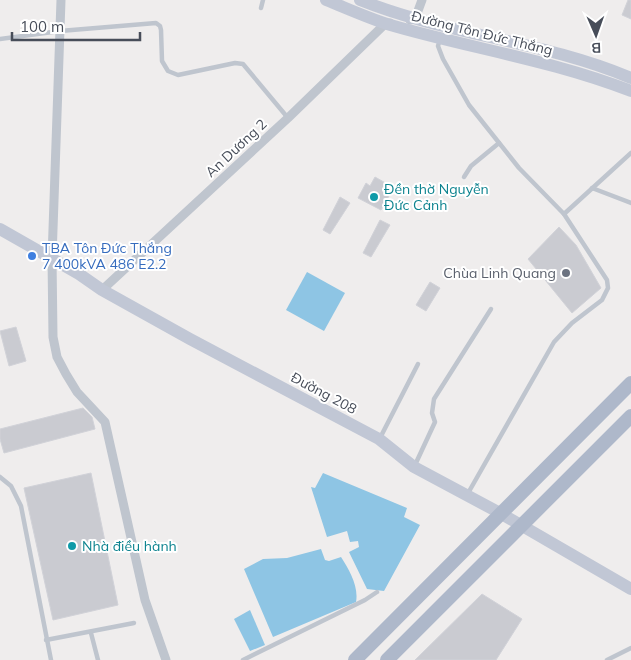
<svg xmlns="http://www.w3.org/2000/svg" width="631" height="660" font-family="Mulish,sans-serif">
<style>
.water{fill:#8ec5e4}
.building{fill:#cacbd1;stroke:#d1d2d8}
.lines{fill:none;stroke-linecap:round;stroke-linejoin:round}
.lane{stroke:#bfc5ce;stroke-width:4.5}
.street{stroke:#bfc5ce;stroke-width:9}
.secondary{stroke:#c1c7d5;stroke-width:12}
.primary{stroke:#aeb8ca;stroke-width:14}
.culture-dot{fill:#0f9aa8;stroke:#fff;stroke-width:2}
.shop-dot{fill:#3f7fe0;stroke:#fff;stroke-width:2}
.worship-dot{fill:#6b7280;stroke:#fff;stroke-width:2}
.labels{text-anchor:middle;stroke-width:4;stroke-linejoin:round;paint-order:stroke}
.street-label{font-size:14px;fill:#474d59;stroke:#fff}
.culture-label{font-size:14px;fill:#0d838f;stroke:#fff;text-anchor:start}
.shop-label{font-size:14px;fill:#366cbe;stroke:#fff;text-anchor:start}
.worship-label{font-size:14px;fill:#5b616d;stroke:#fff;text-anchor:end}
</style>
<rect width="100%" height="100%" fill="#efeded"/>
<g class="water">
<polygon points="307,272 345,293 324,331 286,310"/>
<polygon points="323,473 407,508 404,517 420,525 384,591 367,589 349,552 359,547 358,541 350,542 347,531 327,537 311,487 315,488"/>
<path d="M321,549L325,560L329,561L341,557C349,569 359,587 356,602L273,637L244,569L263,559L287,558Z"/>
<polygon points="250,610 265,645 250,651 234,619"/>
</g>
<g class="building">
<polygon points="628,0 631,0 631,19 622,15"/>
<polygon points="375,177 389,185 384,193 389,196 381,210 358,198 366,183 370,186"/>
<polygon points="340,197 350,203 330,234 323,230"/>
<polygon points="380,220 390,225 371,257 363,253"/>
<polygon points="559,227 576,245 601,288 572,313 528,259"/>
<polygon points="430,282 440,288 426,311 416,305"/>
<polygon points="16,327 26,361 9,366 0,331"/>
<polygon points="83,408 92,417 95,429 4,453 0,439 0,429"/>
<polygon points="91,473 118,605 53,620 24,488"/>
<polygon points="482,594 522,619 496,660 415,660"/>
</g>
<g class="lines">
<g class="lane">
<polyline points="261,8 263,0"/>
<polyline points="0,39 60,31 156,23 160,26 161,30 162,61 168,71 178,75 235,63 243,64 288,118"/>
<polyline points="440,39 438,46 443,59 469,105 519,168 564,214 607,280 608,288 602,300 572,323 554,342 467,495"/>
<polyline points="464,177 471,166 499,143"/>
<polyline points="592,188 631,203"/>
<polyline points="564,214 631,153"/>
<polyline points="380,438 418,364"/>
<polyline points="415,465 435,422 432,413 434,399 491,309"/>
<polyline points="0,477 11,486 21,506 51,660"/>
<polyline points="91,633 98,660"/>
<polyline points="46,640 134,623"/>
<polyline points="243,660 365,600 377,592"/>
<polyline points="607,660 631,648"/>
</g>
<g class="street">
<polyline points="61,0 52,258 53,337 57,357 66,374 77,392 105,422 145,600 166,660"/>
<polyline points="410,20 415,19 422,0"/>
<polyline points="102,290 288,118 386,23 390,23"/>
</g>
<g class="secondary">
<path d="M326,0C346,8 366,17 387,24C468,48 552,60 631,91"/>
<path d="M360,0C447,35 544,41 631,78"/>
<polyline points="0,229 79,274 102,290 190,339 379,439 414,467 500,513 631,589"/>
</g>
<g class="primary">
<polyline points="355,660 631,383"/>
<polyline points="387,660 631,416"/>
</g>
</g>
<g class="culture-dot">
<circle cx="374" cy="197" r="5"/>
<circle cx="72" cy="546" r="5"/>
</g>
<circle class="shop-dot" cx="32" cy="256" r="5"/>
<circle class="worship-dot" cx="566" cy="273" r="5"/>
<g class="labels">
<g class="street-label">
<text transform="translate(482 33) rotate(14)" y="5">Đường Tôn Đức Thắng</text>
<text transform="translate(236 148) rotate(-43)" y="5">An Dương 2</text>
<text transform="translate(324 393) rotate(28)" y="5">Đường 208</text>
</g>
<g class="culture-label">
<text x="384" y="194">Đền thờ Nguyễn<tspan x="384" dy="16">Đức Cảnh</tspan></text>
<text x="82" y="551">Nhà điều hành</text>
</g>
<g class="shop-label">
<text x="42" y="253">TBA Tôn Đức Thắng<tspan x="42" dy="16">7 400kVA 486 E2.2</tspan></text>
</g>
<g class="worship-label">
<text x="556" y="278">Chùa Linh Quang</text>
</g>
</g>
<g transform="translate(596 35) rotate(178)" stroke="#ffffff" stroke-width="4" paint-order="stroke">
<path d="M0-4L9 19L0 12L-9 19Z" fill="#474d59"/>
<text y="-8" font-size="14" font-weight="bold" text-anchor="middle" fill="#474d59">B</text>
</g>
<path d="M12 32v8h128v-8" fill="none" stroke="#474d59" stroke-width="2.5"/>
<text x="20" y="32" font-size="15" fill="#474d59" stroke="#ffffff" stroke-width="4" paint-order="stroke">100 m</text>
</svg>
